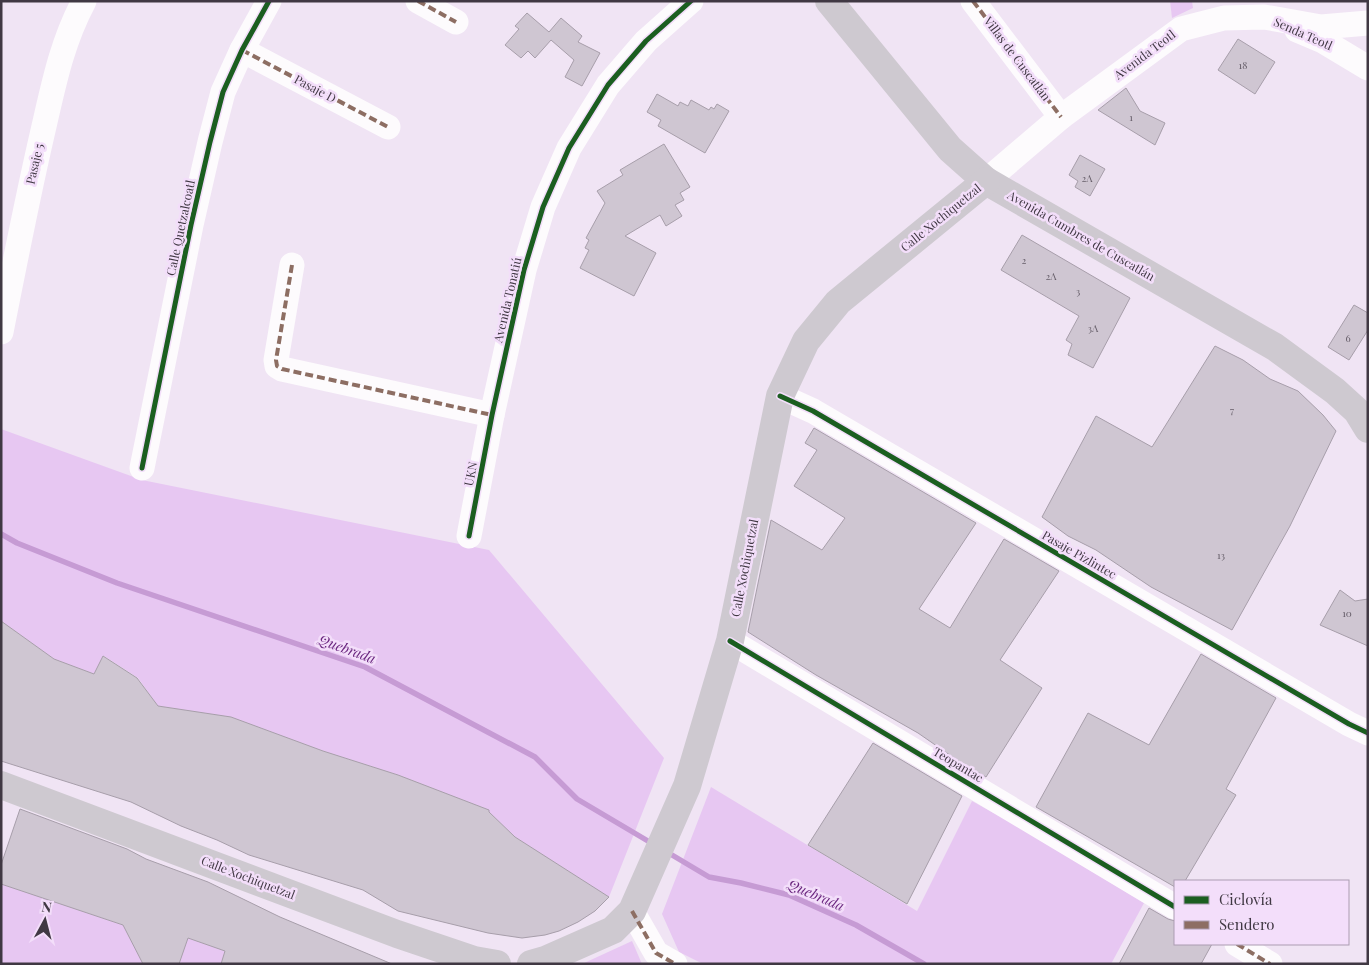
<svg xmlns="http://www.w3.org/2000/svg" width="1369" height="965" font-family="'Playfair Display',serif">
<style>
.green{fill:#e7c7f2}
.lines{fill:none;stroke-linecap:round;stroke-linejoin:round}
.stream{stroke:#c69bd4;stroke-width:5.5}
.building{fill:#cfc6d2;stroke:#a79eaa}
.minor{stroke:#fdfbfd;stroke-width:25}
.major{stroke:#cec9d0;stroke-width:28}
.quiet{stroke:#8d6e63;stroke-width:4;stroke-dasharray:8 4;stroke-linecap:butt}
.cycleway-casing{stroke:#f3defa;stroke-width:8}
.cycleway{stroke:#1b5e20;stroke-width:5}
.labels{text-anchor:middle;stroke-width:5;stroke-linejoin:round;paint-order:stroke}
.number-label{font-size:10px;fill:#645c67}
.street-label{font-size:12px;fill:#403843;stroke:#f3defa}
.water-label{font-size:14px;font-style:italic;fill:#6a267f;stroke:#f3defa}
</style>
<rect width="100%" height="100%" fill="#f0e4f4"/>
<g class="green">
<polygon points="1170,1 1192,1 1193,8 1172,18"/>
<polygon points="1,429 142,480 489,550 664,758 609,897 515,837 486,809 398,775 323,751 230,717 158,706 138,678 104,656 94,674 54,659 1,621"/>
<polygon points="711,787 917,911 972,801 1008,821 1144,903 1111,964 703,964 679,952 662,914"/>
<polygon points="1,884 123,925 143,964 1,964"/>
<polygon points="188,938 225,951 221,964 179,964"/>
<polygon points="632,941 642,964 582,964"/>
</g>
<g class="lines">
<g class="stream">
<polyline points="1,534 17,543 117,583 365,667 535,757 577,799 653,844"/>
<polyline points="667,852 709,877 741,883 789,895 856,925 924,964"/>
</g>
</g>
<g class="building">
<polygon points="527,13 549,32 561,18 582,36 578,42 600,53 582,86 565,77 574,60 551,40 535,58 528,51 521,58 505,45 519,29 515,26"/>
<polygon points="1238,39 1275,62 1255,94 1218,70"/>
<polygon points="1126,88 1140,111 1165,123 1155,145 1098,110"/>
<polygon points="657,94 678,106 680,102 688,106 691,100 709,110 711,107 714,109 717,104 729,111 705,153 658,126 661,120 647,112"/>
<polygon points="664,144 690,187 680,193 684,200 675,205 682,216 666,226 660,215 625,236 656,253 634,296 580,268 589,250 585,248 589,240 586,238 605,203 597,191 623,175 620,170"/>
<polygon points="1080,155 1105,169 1090,196 1075,187 1078,181 1069,175"/>
<polygon points="1022,235 1130,298 1093,368 1068,355 1072,344 1066,340 1079,316 1001,270"/>
<polygon points="1354,305 1368,313 1368,330 1349,360 1328,347"/>
<polygon points="1215,346 1243,360 1270,379 1298,391 1323,415 1336,431 1290,526 1232,630 1151,587 1096,550 1068,536 1042,517 1096,416 1152,447"/>
<polygon points="814,428 976,523 919,609 950,628 1004,539 1059,571 1000,660 1042,688 986,777 957,760 918,733 816,675 748,632 771,520 822,550 845,518 794,486 817,450 805,443"/>
<polygon points="1340,590 1355,601 1368,599 1368,646 1320,625"/>
<polygon points="1,621 54,659 94,674 103,656 137,678 158,706 231,717 323,751 398,775 489,810 489,812 515,837 609,897 595,911 578,922 559,931 545,935 522,938 488,933 398,911 363,890 249,855 217,840 181,826 131,802 1,761"/>
<polygon points="1201,654 1276,698 1226,789 1236,795 1185,881 1175,881 1175,887 1036,807 1088,713 1149,745"/>
<polygon points="873,743 962,796 907,904 808,845"/>
<polygon points="20,809 127,849 146,859 208,882 280,917 392,964 221,964 225,951 188,938 179,964 143,964 123,925 1,884 1,865"/>
<polygon points="1149,908 1168,919 1175,921 1175,944 1212,944 1201,964 1119,964"/>
</g>
<g class="lines">
<g class="minor">
<polyline points="418,1 456,22"/>
<polyline points="973,1 1061,117"/>
<polyline points="1297,30 1323,41 1368,68"/>
<polyline points="242,50 388,127"/>
<polyline points="986,181 1061,117 1181,29 1224,18 1264,17 1321,27 1368,23"/>
<polyline points="292,265 276,360 277,366 282,369 492,415"/>
<path d="M1,332C14,266 27,200 42,135C53,88 61,44 84,1"/>
<polyline points="780,396 813,411 1349,724 1368,733"/>
<polyline points="142,468 191,225 210,142 223,92 242,50 269,1"/>
<polyline points="469,536 492,415 524,270 543,207 569,148 608,85 646,41 691,1"/>
<polyline points="730,641 1175,907"/>
<polyline points="632,911 656,953 675,964"/>
<polyline points="1237,944 1270,964"/>
</g>
<g class="major">
<polyline points="829,1 950,149 986,181 1275,347 1335,391 1357,411 1368,429"/>
<polyline points="1,785 397,934 474,960 497,964"/>
<polyline points="531,964 545,960 613,930 632,911 687,786 730,641 780,396 806,341 838,302 986,181"/>
</g>
<g class="quiet">
<polyline points="418,1 456,22"/>
<polyline points="973,1 1061,117"/>
<polyline points="242,50 388,127"/>
<polyline points="292,265 276,360 277,366 282,369 492,415 491,419"/>
<polyline points="632,911 656,953 675,964"/>
<polyline points="1237,944 1270,964"/>
</g>
<defs>
<g id="cycleway">
<polyline points="780,396 813,411 1349,724 1368,733"/>
<polyline points="142,468 191,225 210,142 223,92 242,50 269,1"/>
<polyline points="469,536 492,415 524,270 543,207 569,148 608,85 646,41 691,1"/>
<polyline points="730,641 1175,907"/>
</g>
</defs>
<use href="#cycleway" class="cycleway-casing"/>
<use href="#cycleway" class="cycleway"/>
</g>
<g class="labels">
<g class="number-label">
<text x="1243" y="69">18</text>
<text x="1131" y="121">1</text>
<text x="1087" y="182">2A</text>
<text x="1024" y="264">2</text>
<text x="1051" y="280">2A</text>
<text x="1078" y="295">3</text>
<text x="1093" y="332">3A</text>
<text x="1348" y="342">6</text>
<text x="1232" y="414">7</text>
<text x="1221" y="559">13</text>
<text x="1347" y="617">10</text>
</g>
<g class="street-label">
<text transform="translate(1303 34) rotate(24)" y="4">Senda Teotl</text>
<text transform="translate(1145 55) rotate(-37)" y="4">Avenida Teotl</text>
<text transform="translate(1017 59) rotate(53)" y="4">Villas de Cuscatlán</text>
<text transform="translate(315 89) rotate(28)" y="4">Pasaje D</text>
<text transform="translate(35 164) rotate(-77)" y="4">Pasaje 5</text>
<text transform="translate(941 218) rotate(-39)" y="4">Calle Xochiquetzal</text>
<text transform="translate(181 228) rotate(-78)" y="4">Calle Quetzalcoatl</text>
<text transform="translate(1081 236) rotate(30)" y="4">Avenida Cumbres de Cuscatlán</text>
<text transform="translate(508 300) rotate(-77)" y="4">Avenida Tonatiú</text>
<text transform="translate(471 474) rotate(-79)" y="4">UKN</text>
<text transform="translate(1079 555) rotate(30)" y="4">Pasaje Pizlintec</text>
<text transform="translate(745 568) rotate(-79)" y="4">Calle Xochiquetzal</text>
<text transform="translate(958 765) rotate(31)" y="4">Teopantac</text>
<text transform="translate(248 878) rotate(21)" y="4">Calle Xochiquetzal</text>
</g>
<g class="water-label">
<text transform="translate(347 649) rotate(20)" y="5">Quebrada</text>
<text transform="translate(816 895) rotate(23)" y="5">Quebrada</text>
</g>
</g>
<rect width="1369" height="965" fill="none" stroke="#403843" stroke-width="5"/>
<rect x="1174" y="880" width="175" height="65" fill="#f3defa" stroke="#ab9cb1"/>
<rect x="1184" y="896" width="25" height="8" fill="#1b5e20" stroke="#ab9cb1"/>
<text x="1219" y="905" font-size="15" fill="#403843">Ciclovía</text>
<rect x="1184" y="921" width="25" height="8" fill="#8d6e63" stroke="#ab9cb1"/>
<text x="1219" y="930" font-size="15" fill="#403843">Sendero</text>
<g transform="translate(45 920) rotate(7)" stroke="#f3defa" stroke-width="4" paint-order="stroke">
<path d="M0-4L9 19L0 12L-9 19Z" fill="#403843"/>
<text y="-8" font-size="14" font-weight="bold" text-anchor="middle" fill="#403843">N</text>
</g>
</svg>
